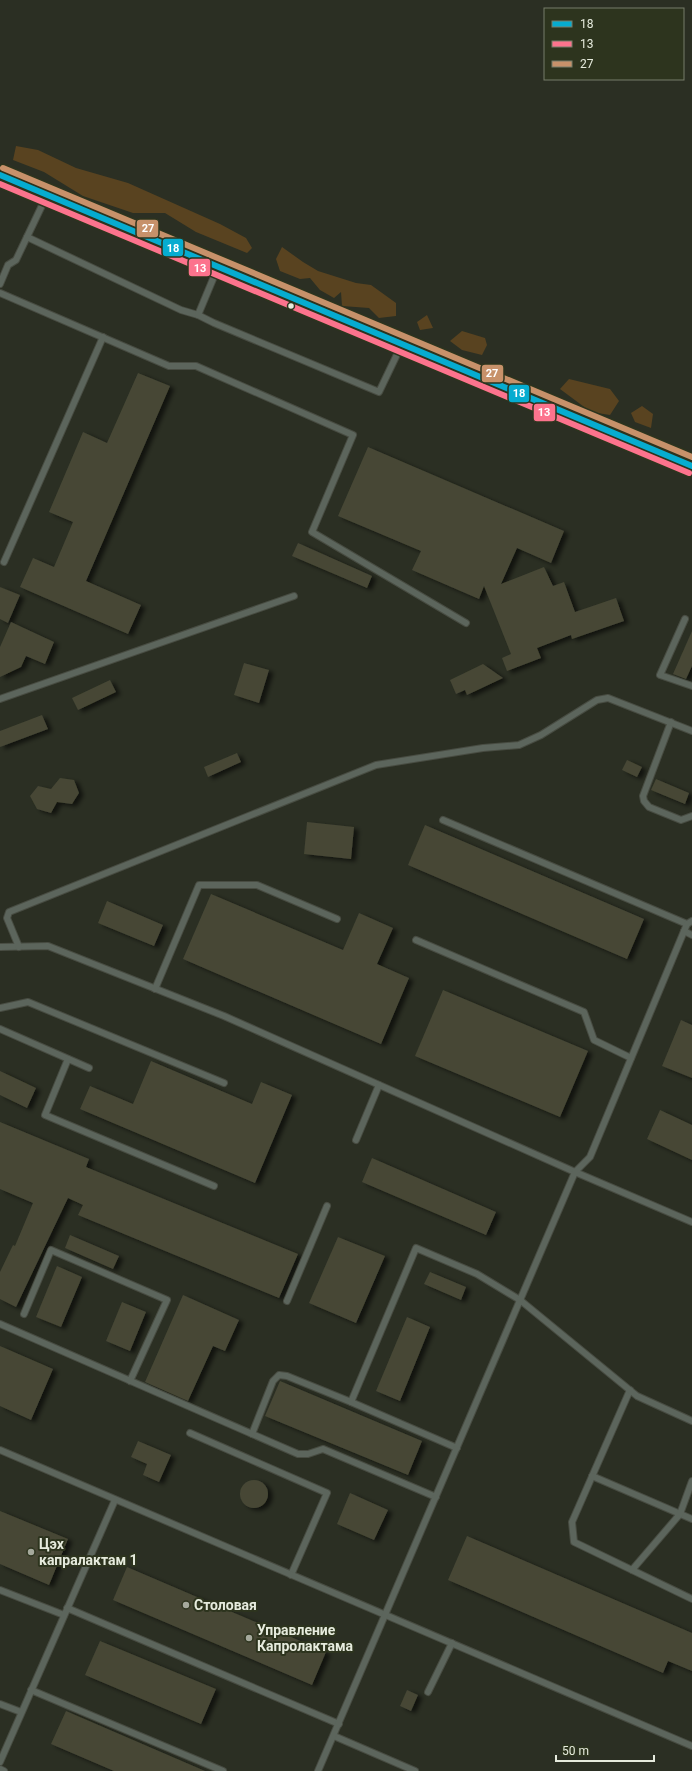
<svg xmlns="http://www.w3.org/2000/svg" width="692" height="1771" font-family="Roboto,sans-serif">
<style>
.green{fill:#594320}
.building{fill:#464735;filter:url(#shadow)}
.lines{fill:none;stroke-linecap:round;stroke-linejoin:round}
.service-casing{stroke:#484c42;stroke-width:8}
.tertiary-casing{stroke:#484c42;stroke-width:18}
.service{stroke:#5c655c;stroke-width:6}
.tertiary{stroke:#5c655c;stroke-width:16}
.bus-1-casing{stroke:#2d341e;stroke-width:9}
.bus-2-casing{stroke:#2d341e;stroke-width:9}
.bus-3-casing{stroke:#2d341e;stroke-width:9}
.bus-1{stroke:#06acd0;stroke-width:6}
.bus-2{stroke:#fc738d;stroke-width:6}
.bus-3{stroke:#c7916a;stroke-width:6}
.bus-dot{fill:#e6ebdd;stroke:#2d341e;stroke-width:1.5}
.poi-dot{fill:#a5a99c;stroke:#2d341e;stroke-width:1.5}
.labels{text-anchor:middle;stroke-width:4;stroke-linejoin:round;paint-order:stroke}
.poi-label{font-size:14px;font-weight:bold;fill:#e6ebdd;stroke:#2d341e;text-anchor:start}
.line-badge{stroke:#2d341e;stroke-width:1.5}
.badge-label{font-size:11px;text-anchor:middle;font-weight:bold;fill:#fff}
</style>
<defs>
<filter id="shadow"><feDropShadow dx="4.5" dy="2.5" stdDeviation="2" flood-color="#0009"/></filter>
</defs>
<rect width="100%" height="100%" fill="#2b2f23"/>
<g class="green">
<polygon points="16,146 38,150 76,168 128,183 220,224 246,238 252,248 247,253 196,232 165,213 133,213 83,196 44,172 13,160"/>
<polygon points="282,247 303,262 318,271 356,283 371,285 396,303 396,316 379,318 369,308 342,306 341,292 334,298 320,290 310,278 300,279 280,271 276,259"/>
<polygon points="427,315 433,328 420,330 417,322"/>
<polygon points="462,331 485,338 487,345 482,355 462,350 450,341"/>
<polygon points="569,379 610,389 619,401 610,415 591,412 560,389"/>
<polygon points="642,406 653,414 651,428 635,422 631,413"/>
</g>
<g class="building">
<polygon points="138,373 170,386 86,581 141,605 128,634 20,587 33,558 54,567 73,522 49,512 83,432 107,443"/>
<polygon points="368,447 564,531 551,563 517,548 501,584 544,567 553,586 564,582 575,612 616,598 624,621 572,639 571,635 537,648 541,658 507,671 502,658 511,654 484,586 479,599 412,570 421,551 338,516"/>
<polygon points="298,543 372,576 367,588 292,556"/>
<polygon points="0,587 20,595 8,623 0,619"/>
<polygon points="11,622 54,642 45,664 26,656 21,667 0,677 0,647"/>
<polygon points="692,631 692,666 686,679 673,674"/>
<polygon points="244,663 269,670 259,703 234,695"/>
<polygon points="483,664 503,678 467,695 465,690 456,694 450,680"/>
<polygon points="110,680 116,692 78,710 72,698"/>
<polygon points="42,715 48,729 0,747 0,731"/>
<polygon points="237,753 241,762 208,777 204,767"/>
<polygon points="627,760 642,767 637,777 622,770"/>
<polygon points="60,778 74,780 79,793 72,804 57,802 51,813 37,809 30,796 38,786 51,789"/>
<polygon points="656,779 689,793 685,804 651,790"/>
<polygon points="307,822 354,827 351,859 304,854"/>
<polygon points="425,825 644,919 627,959 408,865"/>
<polygon points="211,894 343,950 359,913 393,928 377,964 409,978 381,1044 183,959"/>
<polygon points="107,901 163,925 154,946 98,923"/>
<polygon points="443,990 588,1051 560,1117 415,1056"/>
<polygon points="681,1020 692,1025 692,1078 662,1066"/>
<polygon points="151,1061 252,1104 261,1082 292,1095 255,1183 80,1109 90,1086 133,1104"/>
<polygon points="0,1071 36,1088 27,1108 0,1095"/>
<polygon points="660,1110 692,1125 692,1160 647,1139"/>
<polygon points="0,1122 89,1159 86,1167 298,1254 279,1298 78,1215 83,1205 68,1198 16,1307 0,1299 0,1272 13,1245 15,1246 33,1203 0,1189"/>
<polygon points="372,1158 496,1212 486,1235 362,1182"/>
<polygon points="70,1235 119,1256 113,1269 65,1248"/>
<polygon points="338,1237 385,1256 356,1323 309,1303"/>
<polygon points="57,1266 82,1277 61,1327 36,1317"/>
<polygon points="430,1272 466,1287 461,1300 424,1284"/>
<polygon points="183,1295 239,1320 225,1351 213,1346 188,1401 145,1382"/>
<polygon points="122,1302 146,1312 130,1351 106,1341"/>
<polygon points="407,1317 430,1327 400,1401 376,1391"/>
<polygon points="0,1346 53,1369 31,1420 0,1406"/>
<polygon points="280,1381 422,1441 408,1475 265,1416"/>
<polygon points="138,1441 171,1455 159,1482 143,1475 147,1464 131,1457"/>
<circle cx="254" cy="1494" r="14"/>
<polygon points="350,1493 388,1510 374,1540 337,1524"/>
<polygon points="0,1511 68,1539 49,1585 0,1564"/>
<polygon points="467,1536 692,1633 692,1671 668,1661 663,1673 448,1580"/>
<polygon points="127,1567 326,1652 312,1685 113,1600"/>
<polygon points="100,1641 216,1689 201,1724 85,1675"/>
<polygon points="407,1690 418,1695 411,1711 400,1706"/>
<polygon points="66,1711 205,1771 114,1771 51,1744"/>
</g>
<g class="lines">
<defs>
<g id="service">
<polyline points="27,237 181,310 198,315"/>
<polyline points="218,267 198,315 214,323 379,392 402,344"/>
<polyline points="0,284 8,265 16,260 47,195"/>
<polyline points="0,293 169,366 196,366 353,435 312,532 466,623"/>
<polyline points="4,562 103,337"/>
<polyline points="685,619 660,675 692,686"/>
<polyline points="0,699 294,596"/>
<polyline points="671,722 643,796 644,801 649,807 681,820 692,816"/>
<polyline points="443,820 687,924 692,921"/>
<polyline points="684,931 692,935"/>
<polyline points="416,940 584,1012 594,1040 631,1058"/>
<polyline points="0,947 48,946 224,1016 575,1172 692,1222"/>
<polyline points="19,947 7,918 9,912 376,765 483,748 519,745 541,735 597,700 608,698 692,731"/>
<polyline points="155,989 199,885 257,885 337,919"/>
<polyline points="0,1008 28,1002 224,1083"/>
<polyline points="0,1029 89,1068"/>
<polyline points="68,1059 45,1115 214,1186"/>
<polyline points="356,1140 379,1085"/>
<polyline points="287,1301 327,1206"/>
<polyline points="24,1314 51,1250 167,1300 130,1381"/>
<polyline points="0,1324 298,1454 308,1454 323,1449 436,1497"/>
<polyline points="630,1390 572,1522 574,1542 692,1599"/>
<polyline points="190,1433 327,1493 291,1575"/>
<polyline points="252,1434 273,1381 279,1375 287,1376 351,1402"/>
<polyline points="457,1448 351,1402 416,1248 477,1274 520,1300 637,1396 692,1421"/>
<polyline points="0,1450 692,1746"/>
<polyline points="592,1476 692,1519"/>
<polyline points="632,1570 680,1514 692,1481"/>
<polyline points="0,1590 64,1615"/>
<polyline points="67,1608 339,1724"/>
<polyline points="31,1690 223,1771"/>
<polyline points="428,1692 452,1643"/>
<polyline points="0,1704 21,1712"/>
<polyline points="334,1736 415,1771"/>
<polyline points="0,1762 115,1500"/>
<polyline points="0,1769 4,1771"/>
<polyline points="318,1771 575,1172 590,1157 687,924"/>
</g>
<polyline id="tertiary" points="0,175 692,466"/>
</defs>
<use href="#service" class="service-casing"/>
<use href="#tertiary" class="tertiary-casing"/>
<use href="#service" class="service"/>
<use href="#tertiary" class="tertiary"/>
<defs>
<polyline id="bus-1" points="0,175 692,466"/>
<polyline id="bus-2" points="0,184 689,473"/>
<polyline id="bus-3" points="3,168 692,457"/>
</defs>
<use href="#bus-1" class="bus-1-casing"/>
<use href="#bus-2" class="bus-2-casing"/>
<use href="#bus-3" class="bus-3-casing"/>
<use href="#bus-1" class="bus-1"/>
<use href="#bus-2" class="bus-2"/>
<use href="#bus-3" class="bus-3"/>
</g>
<circle class="bus-dot" cx="291" cy="306" r="3.5"/>
<g class="poi-dot">
<circle cx="31" cy="1552" r="4"/>
<circle cx="186" cy="1605" r="4"/>
<circle cx="249" cy="1638" r="4"/>
</g>
<g class="labels">
<g class="poi-label">
<text x="39" y="1549">Цэх<tspan x="39" dy="16">капралактам 1</tspan></text>
<text x="194" y="1610">Столовая</text>
<text x="257" y="1635">Управление<tspan x="257" dy="16">Капролактама</tspan></text>
</g>
</g>
<g class="line-badge">
<rect x="136" y="219" width="23" height="19" rx="4" fill="#c7916a"/>
<rect x="162" y="238" width="22" height="19" rx="4" fill="#06acd0"/>
<rect x="188" y="258" width="23" height="19" rx="4" fill="#fc738d"/>
<rect x="481" y="364" width="23" height="19" rx="4" fill="#c7916a"/>
<rect x="508" y="384" width="22" height="19" rx="4" fill="#06acd0"/>
<rect x="533" y="403" width="23" height="19" rx="4" fill="#fc738d"/>
</g>
<g class="badge-label">
<text x="148" y="232">27</text>
<text x="173" y="252">18</text>
<text x="200" y="272">13</text>
<text x="492" y="377">27</text>
<text x="519" y="397">18</text>
<text x="544" y="416">13</text>
</g>
<rect x="544" y="8" width="140" height="72" fill="#2d341e" stroke="#777d6a"/>
<rect x="552" y="21" width="20" height="6" fill="#06acd0" stroke="#777d6a"/>
<text x="580" y="28" font-size="12" fill="#e6ebdd">18</text>
<rect x="552" y="41" width="20" height="6" fill="#fc738d" stroke="#777d6a"/>
<text x="580" y="48" font-size="12" fill="#e6ebdd">13</text>
<rect x="552" y="61" width="20" height="6" fill="#c7916a" stroke="#777d6a"/>
<text x="580" y="68" font-size="12" fill="#e6ebdd">27</text>
<path d="M556 1755v6h98v-6" fill="none" stroke="#e6ebdd" stroke-width="2"/>
<text x="562" y="1755" font-size="12" fill="#e6ebdd" stroke="#2d341e" stroke-width="3" paint-order="stroke">50 m</text>
</svg>
